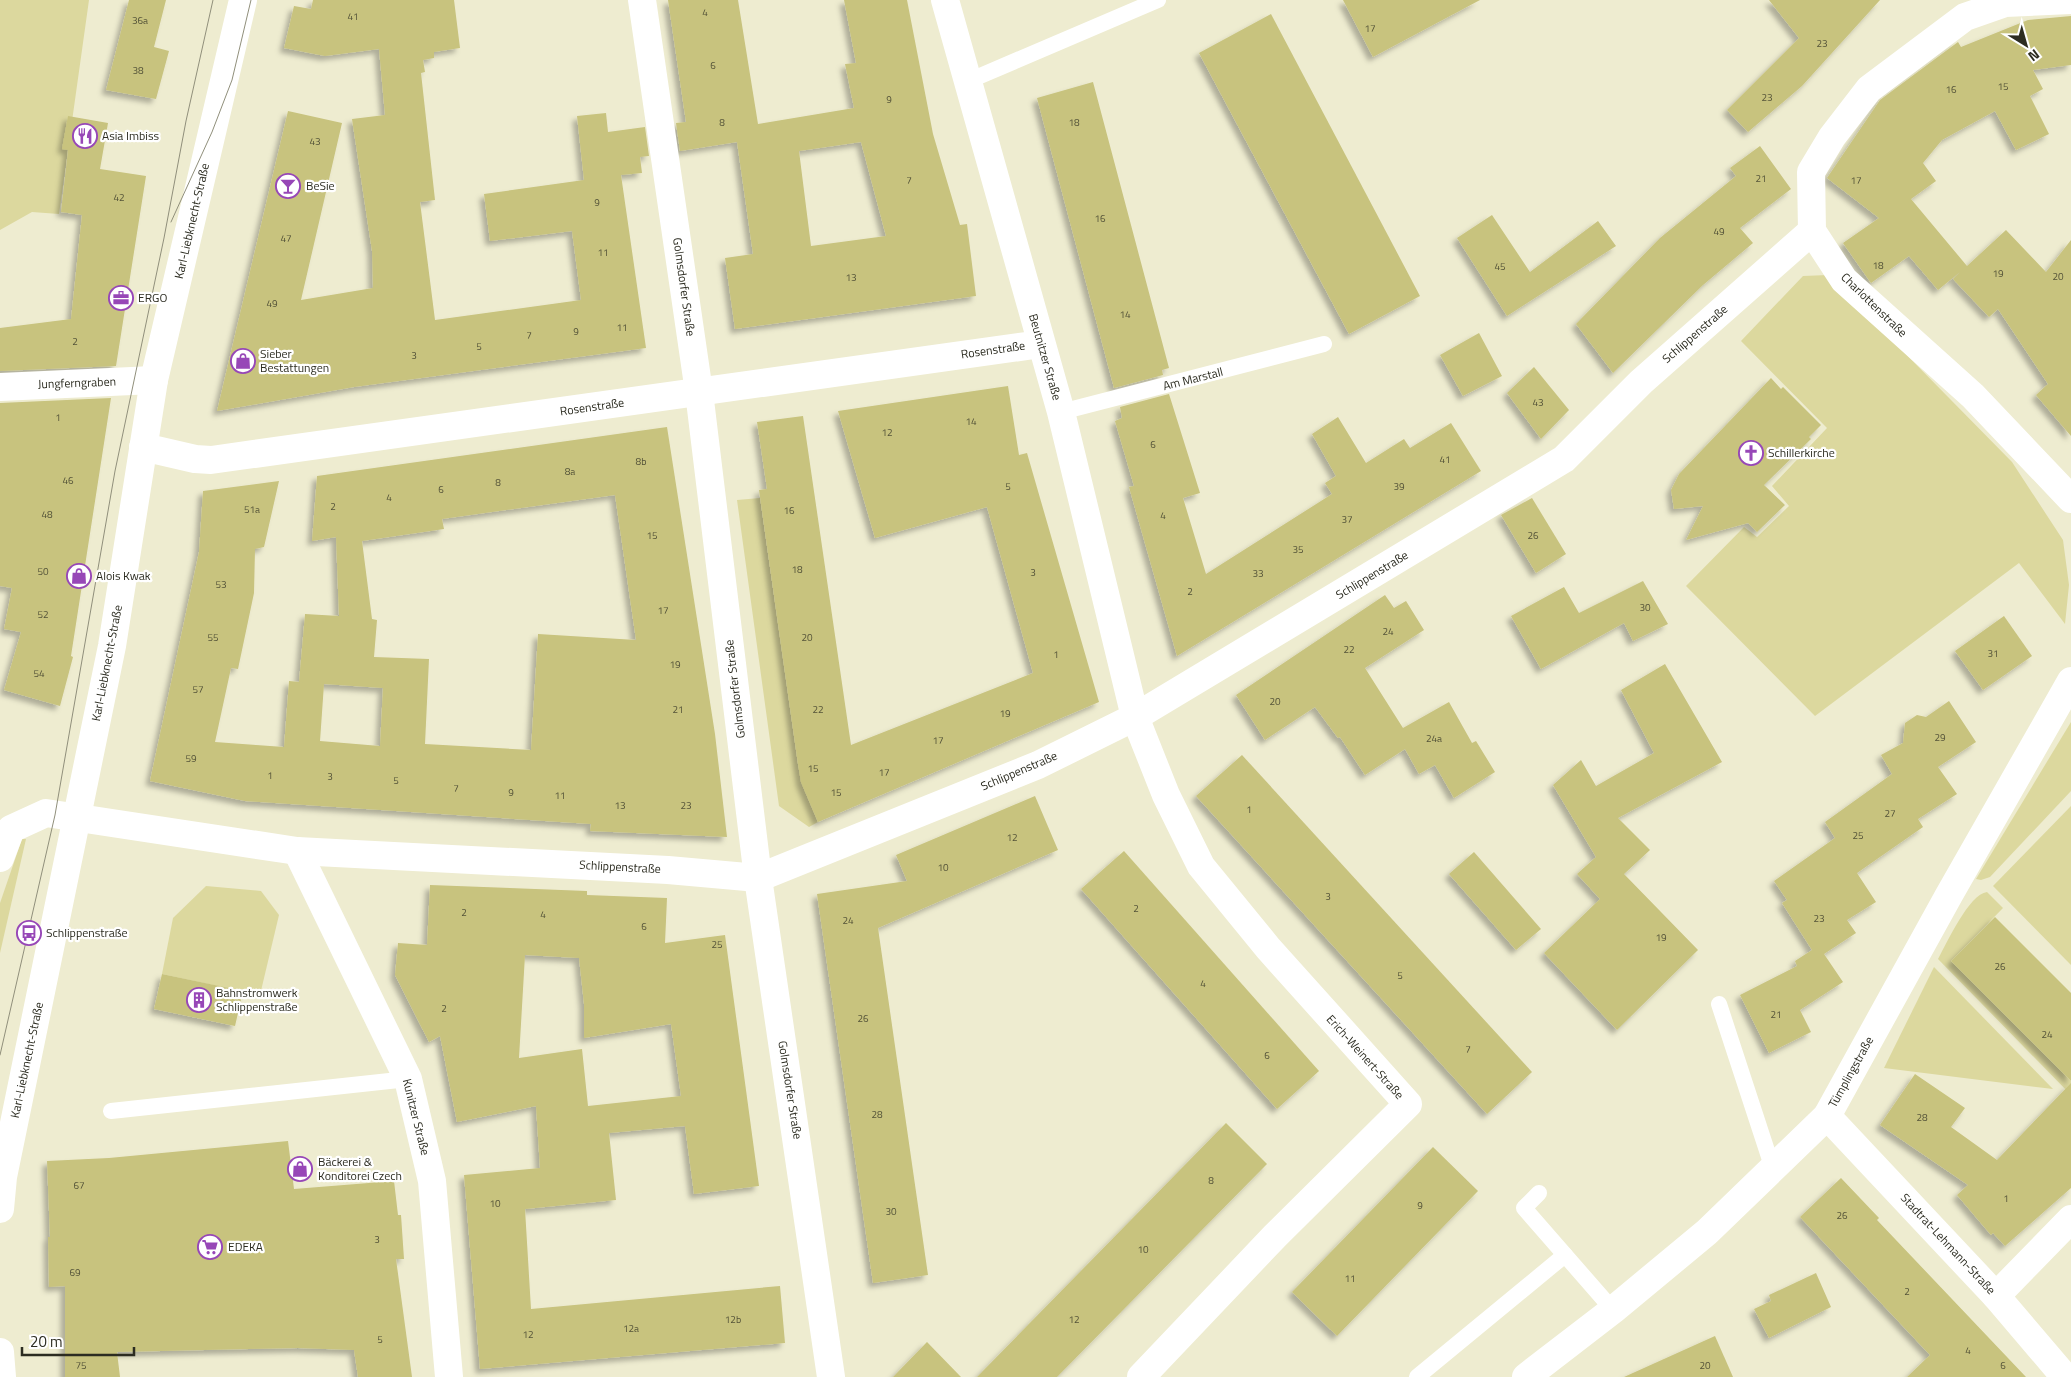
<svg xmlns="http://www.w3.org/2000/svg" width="2071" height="1377" font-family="'Titillium Web',sans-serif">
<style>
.green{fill:#dcd89e}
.building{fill:#c8c37e;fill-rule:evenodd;filter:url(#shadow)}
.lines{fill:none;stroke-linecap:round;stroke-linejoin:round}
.lane{stroke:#fff;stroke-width:16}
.street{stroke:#fff;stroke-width:28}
.secondary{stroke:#fff;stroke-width:28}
.tram{stroke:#908f7b;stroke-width:1}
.labels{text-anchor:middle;stroke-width:4.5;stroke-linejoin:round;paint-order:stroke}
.number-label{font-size:10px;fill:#535238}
.poi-label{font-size:12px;fill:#2c2c21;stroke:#fff;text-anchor:start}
.street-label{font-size:12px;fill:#2c2c21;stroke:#fff}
</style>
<defs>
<filter id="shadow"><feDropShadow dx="-4.5" dy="4.5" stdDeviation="2.5" flood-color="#0004"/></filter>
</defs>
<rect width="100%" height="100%" fill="#eeecd0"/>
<g class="green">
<polygon points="0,0 89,0 59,214 32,212 0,230"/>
<polygon points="1828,275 2012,462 2063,540 2069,585 2065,624 2019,563 1815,716 1686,586 1744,527 1757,537 1789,506 1772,486 1827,428 1741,341 1803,276"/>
<polygon points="760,498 798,764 802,783 818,822 809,827 779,806 737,500"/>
<polygon points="2071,722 2071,791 1990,877 1981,880 1976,879"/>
<polygon points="2071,806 2071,965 1993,886"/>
<polygon points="22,839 26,839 0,953 0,903"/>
<polygon points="206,886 261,891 279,915 260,995 162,974 173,918"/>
<path d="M1987,892L2003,908L1951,961L2071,1081V1095L1938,959C1947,943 1969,894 1987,892Z"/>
<polygon points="1934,967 2053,1089 1884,1068"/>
</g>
<g class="building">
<polygon points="129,0 166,0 154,47 169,51 156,99 106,90"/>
<polygon points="313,0 454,0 460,48 434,52 434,58 423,60 425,72 421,73 435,200 420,202 435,320 581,300 572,231 490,241 484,194 584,180 577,116 606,113 608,132 645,127 649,156 640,157 642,173 621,175 646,348 354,387 217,411 288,111 342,123 301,300 373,288 372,251 352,119 385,115 379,49 325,56 284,48 294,6 311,9"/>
<path d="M668,0H738L758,124L854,108L845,64L856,63L844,0H907L933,134L960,225L967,224L976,296L735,329L725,258L753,254L737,142L680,151L676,123L686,122ZM861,142L886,236L811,246L799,151Z"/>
<polygon points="1343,0 1480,0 1373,57"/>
<polygon points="1769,0 1880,0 1802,86 1748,132 1727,110 1799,38"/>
<polygon points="1271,14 1420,296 1349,334 1199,53"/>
<polygon points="2071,16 2071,65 2033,70 2043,89 2030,96 2049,134 2016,150 1995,111 1942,140 1923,163 1936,181 1911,199 1967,266 2006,230 2046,272 2071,240 2071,436 2036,395 2048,384 1998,309 1989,317 1953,279 1960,272 1938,290 1909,256 1871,283 1843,243 1879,218 1827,178 1880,100 1958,42 1961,47 2028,20"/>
<polygon points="1093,82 1169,368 1162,370 1163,375 1114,388 1037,98"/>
<polygon points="68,116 108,123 100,169 146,176 116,366 0,371 0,328 71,319 82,215 61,212 68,150 62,149"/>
<polygon points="1760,146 1791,189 1740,228 1753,243 1703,285 1613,373 1576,324 1660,238 1736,176 1730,168"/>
<polygon points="1492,215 1530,272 1598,221 1616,246 1507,316 1457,238"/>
<polygon points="1479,333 1502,376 1463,396 1440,355"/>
<polygon points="1534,367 1569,410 1541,439 1507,393"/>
<polygon points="1771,378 1781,389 1783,387 1821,425 1809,437 1811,439 1764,485 1785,505 1757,532 1748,523 1686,540 1703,506 1674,509 1671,490 1679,474"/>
<polygon points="1008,386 1019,455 1027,453 1099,702 818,822 801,782 798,764 759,490 767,489 757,422 803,416 851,745 1033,673 987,507 875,538 838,411"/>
<polygon points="1169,394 1200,493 1183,498 1206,574 1332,494 1325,483 1336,476 1312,434 1338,417 1366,463 1404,439 1410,448 1451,423 1481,471 1177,656 1129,487 1134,486 1115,421 1122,418 1120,407"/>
<polygon points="111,398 71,656 73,657 60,706 4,690 21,632 4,629 12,588 0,586 0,403"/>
<path d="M667,427L715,734L727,837L590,831L591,824L245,801L150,781L199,552L203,491L279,481L264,547L255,549L254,593L238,669L231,668L215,742L284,747L289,681L310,683L299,682L305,614L339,616L336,537L312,541L317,476ZM615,495L636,640L538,634L531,750L425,744L429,659L374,657L377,620L372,619L362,541L444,529L442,519ZM324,684L383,688L380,746L320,741Z"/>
<polygon points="1532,498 1566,554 1536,573 1501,515"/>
<polygon points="1643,581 1668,624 1633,641 1624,623 1541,669 1511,616 1564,587 1579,613"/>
<polygon points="1385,595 1394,608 1406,601 1424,630 1365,668 1403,728 1449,702 1472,743 1476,741 1495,772 1454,798 1435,765 1419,774 1405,749 1365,775 1340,737 1338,738 1315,707 1265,740 1236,695"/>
<polygon points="2004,616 2032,656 1983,690 1955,651"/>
<polygon points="1665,664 1722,762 1618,818 1650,850 1624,874 1698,950 1617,1030 1544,953 1600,899 1577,874 1596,857 1553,785 1581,760 1596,786 1654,753 1621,690"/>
<polygon points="1949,701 1976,742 1938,767 1957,794 1918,819 1923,827 1857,873 1876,902 1847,920 1856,933 1824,954 1843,982 1800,1010 1811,1032 1769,1053 1740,995 1797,966 1795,961 1812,950 1782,903 1787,900 1774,881 1835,838 1825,822 1892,774 1881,755 1903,743 1905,723 1917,715 1926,717"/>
<polygon points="1242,755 1532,1072 1487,1114 1196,796"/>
<polygon points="1035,796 1058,850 878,928 928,1275 873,1283 817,894 907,881 896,855"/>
<polygon points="1124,851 1319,1071 1277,1109 1081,889"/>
<polygon points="1474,852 1541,929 1516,950 1449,874"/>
<path d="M430,885L587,891V895L667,898L665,943L725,935L759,1186L694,1194L685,1126L609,1133L616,1200L525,1209L531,1309L780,1286L785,1343L480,1369L464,1175L540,1168L536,1106L457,1122L440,1036L429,1042L395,975L398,943L427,945ZM525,955L579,958L584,1004V1038L671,1024L681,1096L588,1106L582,1049L519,1058Z"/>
<polygon points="1995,917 2071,993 2071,1081 1951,961"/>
<polygon points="162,974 243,991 235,1026 154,1009"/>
<polygon points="1915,1074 1965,1108 1951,1127 1997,1160 2071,1083 2071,1188 2005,1246 1993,1233 1991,1235 1957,1195 1968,1185 1880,1125"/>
<polygon points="1226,1123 1267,1164 1057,1377 977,1377"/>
<polygon points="288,1141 294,1189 394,1181 398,1215 401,1215 404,1259 396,1259 412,1377 358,1377 354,1350 298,1348 117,1352 120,1377 65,1377 65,1286 49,1287 48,1237 50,1237 47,1161 109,1158"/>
<polygon points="1433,1147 1478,1191 1337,1336 1292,1292"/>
<polygon points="1841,1178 1879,1218 1877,1220 2026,1377 1907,1377 1930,1355 1800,1217"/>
<polygon points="1816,1273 1831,1307 1769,1338 1754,1309 1771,1301 1769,1295"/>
<polygon points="1715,1336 1733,1377 1624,1377"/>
<polygon points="927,1342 961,1377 893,1377"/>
</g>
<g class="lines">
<g class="lane">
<polyline points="966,82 1158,0"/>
<polyline points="1061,412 1324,344"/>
<polyline points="1719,1004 1773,1169"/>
<polyline points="111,1111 408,1079"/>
<polyline points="1539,1193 1524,1208 1613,1310"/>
<polyline points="1417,1377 1565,1255"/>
</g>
<g class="street">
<polyline points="642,0 699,392 758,878 831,1377"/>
<polyline points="945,0 1061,412 1135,717 1166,795 1201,866 1268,948 1408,1104 1275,1236 1141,1377"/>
<polyline points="2071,0 2005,3 1965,17 1869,89 1832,137 1811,172 1812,231 1844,280 1973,396 2071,499"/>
<polyline points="0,387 154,380"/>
<polyline points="143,447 195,459 211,460 1041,344"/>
<polyline points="297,851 408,1079 432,1181 449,1377"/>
<polyline points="0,858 11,829 46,813 297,851 668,870 758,878 1038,765 1135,717 1564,459 1641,382 1812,231"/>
<polyline points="1827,1116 1996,1296 2065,1377"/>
<polyline points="1996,1296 2071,1219"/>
<polyline points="1526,1377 1613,1310 1707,1232 1827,1116 1949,895 2071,681"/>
</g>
<g class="secondary">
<polyline points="0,1209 3,1177 112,646 154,380 243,0"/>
<polyline points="0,1352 2,1377"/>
</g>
<g class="tram">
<polyline points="171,222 212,132 232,80 251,0"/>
<polyline points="0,1055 55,815 115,471 164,238 186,121 213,0"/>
</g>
</g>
<defs>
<symbol id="restaurant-ring" viewBox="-11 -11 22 22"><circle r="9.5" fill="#fff" stroke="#9747b7" stroke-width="1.5"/><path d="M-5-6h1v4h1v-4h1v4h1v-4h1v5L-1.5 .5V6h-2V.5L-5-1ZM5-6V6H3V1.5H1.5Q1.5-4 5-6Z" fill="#9747b7"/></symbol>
<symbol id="bar-ring" viewBox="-11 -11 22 22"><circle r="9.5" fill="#fff" stroke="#9747b7" stroke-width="1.5"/><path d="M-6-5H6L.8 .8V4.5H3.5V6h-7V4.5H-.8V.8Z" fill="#9747b7"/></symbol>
<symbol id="office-ring" viewBox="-11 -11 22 22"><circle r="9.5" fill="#fff" stroke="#9747b7" stroke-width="1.5"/><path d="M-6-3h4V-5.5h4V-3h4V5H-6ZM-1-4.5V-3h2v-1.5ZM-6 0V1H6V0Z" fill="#9747b7"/></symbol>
<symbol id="shop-ring" viewBox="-11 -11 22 22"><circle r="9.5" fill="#fff" stroke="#9747b7" stroke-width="1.5"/><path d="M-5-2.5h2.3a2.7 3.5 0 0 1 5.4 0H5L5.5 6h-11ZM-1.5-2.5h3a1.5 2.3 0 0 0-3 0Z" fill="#9747b7"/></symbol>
<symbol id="church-ring" viewBox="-11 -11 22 22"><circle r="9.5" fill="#fff" stroke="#9747b7" stroke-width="1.5"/><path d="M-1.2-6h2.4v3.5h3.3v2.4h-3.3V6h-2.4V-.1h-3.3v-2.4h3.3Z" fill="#9747b7"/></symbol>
<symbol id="bus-ring" viewBox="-11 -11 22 22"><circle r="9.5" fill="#fff" stroke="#9747b7" stroke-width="1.5"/><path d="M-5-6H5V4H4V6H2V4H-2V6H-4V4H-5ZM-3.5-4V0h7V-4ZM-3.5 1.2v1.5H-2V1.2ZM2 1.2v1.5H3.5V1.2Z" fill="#9747b7"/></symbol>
<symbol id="building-ring" viewBox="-11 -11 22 22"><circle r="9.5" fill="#fff" stroke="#9747b7" stroke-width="1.5"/><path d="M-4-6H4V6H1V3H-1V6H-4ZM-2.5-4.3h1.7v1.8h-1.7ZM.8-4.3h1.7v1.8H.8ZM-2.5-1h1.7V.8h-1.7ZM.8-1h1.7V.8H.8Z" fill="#9747b7"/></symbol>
<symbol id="supermarket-ring" viewBox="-11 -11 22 22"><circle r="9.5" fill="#fff" stroke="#9747b7" stroke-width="1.5"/><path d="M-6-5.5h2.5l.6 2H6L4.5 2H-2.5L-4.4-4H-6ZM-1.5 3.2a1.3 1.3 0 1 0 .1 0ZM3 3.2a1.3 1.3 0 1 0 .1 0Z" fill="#9747b7"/></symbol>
</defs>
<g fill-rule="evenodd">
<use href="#restaurant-ring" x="71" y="122" width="28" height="28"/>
<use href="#bar-ring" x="274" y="172" width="28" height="28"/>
<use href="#office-ring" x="107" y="284" width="28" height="28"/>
<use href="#shop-ring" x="229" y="347" width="28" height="28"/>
<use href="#church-ring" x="1737" y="439" width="28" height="28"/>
<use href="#shop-ring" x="65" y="562" width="28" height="28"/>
<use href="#bus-ring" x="15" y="919" width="28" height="28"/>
<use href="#building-ring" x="185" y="986" width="28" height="28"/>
<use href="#shop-ring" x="286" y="1155" width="28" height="28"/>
<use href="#supermarket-ring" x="196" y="1233" width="28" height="28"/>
</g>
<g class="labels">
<g class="number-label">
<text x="705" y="16">4</text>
<text x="353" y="20">41</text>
<text x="140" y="24">36a</text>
<text x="1370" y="32">17</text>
<text x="1822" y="47">23</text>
<text x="713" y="69">6</text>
<text x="138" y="74">38</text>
<text x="2003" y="90">15</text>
<text x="1951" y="93">16</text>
<text x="1767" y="101">23</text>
<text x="889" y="103">9</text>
<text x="722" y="126">8</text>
<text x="1074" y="126">18</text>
<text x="315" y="145">43</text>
<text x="1761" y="182">21</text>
<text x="909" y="184">7</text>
<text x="1856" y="184">17</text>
<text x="119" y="201">42</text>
<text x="597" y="206">9</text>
<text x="1100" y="222">16</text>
<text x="1719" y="235">49</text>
<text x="286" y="242">47</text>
<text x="603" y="256">11</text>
<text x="1878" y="269">18</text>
<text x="1500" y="270">45</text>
<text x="1998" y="277">19</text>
<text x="2058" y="280">20</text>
<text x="851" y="281">13</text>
<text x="272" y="307">49</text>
<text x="1125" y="318">14</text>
<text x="622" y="331">11</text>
<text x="576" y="335">9</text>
<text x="529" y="339">7</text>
<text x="75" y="345">2</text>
<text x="479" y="350">5</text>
<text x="414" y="359">3</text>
<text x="1538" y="406">43</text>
<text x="58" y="421">1</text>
<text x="971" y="425">14</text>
<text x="887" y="436">12</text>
<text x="1153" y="448">6</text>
<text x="1445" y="463">41</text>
<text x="641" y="465">8b</text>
<text x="570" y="475">8a</text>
<text x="68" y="484">46</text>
<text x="498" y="486">8</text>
<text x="1008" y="490">5</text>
<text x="1399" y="490">39</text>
<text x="441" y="493">6</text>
<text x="389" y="501">4</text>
<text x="333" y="510">2</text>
<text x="252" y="513">51a</text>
<text x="789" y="514">16</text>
<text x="47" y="518">48</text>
<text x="1163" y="519">4</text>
<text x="1347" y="523">37</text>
<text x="652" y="539">15</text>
<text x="1533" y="539">26</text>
<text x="1298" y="553">35</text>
<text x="797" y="573">18</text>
<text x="43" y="575">50</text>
<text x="1033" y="576">3</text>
<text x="1258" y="577">33</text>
<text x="221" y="588">53</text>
<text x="1190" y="595">2</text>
<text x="1645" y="611">30</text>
<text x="663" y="614">17</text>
<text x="43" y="618">52</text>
<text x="1388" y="635">24</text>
<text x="213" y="641">55</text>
<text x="807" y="641">20</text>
<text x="1349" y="653">22</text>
<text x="1993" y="657">31</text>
<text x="1056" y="658">1</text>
<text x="675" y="668">19</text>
<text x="39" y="677">54</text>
<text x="198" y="693">57</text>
<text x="1275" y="705">20</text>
<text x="678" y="713">21</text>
<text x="818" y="713">22</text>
<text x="1005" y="717">19</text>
<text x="1940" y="741">29</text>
<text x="1434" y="742">24a</text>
<text x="938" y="744">17</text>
<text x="191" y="762">59</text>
<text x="813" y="772">15</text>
<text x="884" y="776">17</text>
<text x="270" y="779">1</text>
<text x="330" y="780">3</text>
<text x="396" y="784">5</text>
<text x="456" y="792">7</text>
<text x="511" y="796">9</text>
<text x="836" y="796">15</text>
<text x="560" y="799">11</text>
<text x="620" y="809">13</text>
<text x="686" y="809">23</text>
<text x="1249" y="813">1</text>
<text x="1890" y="817">27</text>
<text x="1858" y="839">25</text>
<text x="1012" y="841">12</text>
<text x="943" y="871">10</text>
<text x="1328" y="900">3</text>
<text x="1136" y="912">2</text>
<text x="464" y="916">2</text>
<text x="543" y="918">4</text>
<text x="1819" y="922">23</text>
<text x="848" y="924">24</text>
<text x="644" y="930">6</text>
<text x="1661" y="941">19</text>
<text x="717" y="948">25</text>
<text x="2000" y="970">26</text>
<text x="1400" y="979">5</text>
<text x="1203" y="987">4</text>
<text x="444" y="1012">2</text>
<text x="1776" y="1018">21</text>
<text x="863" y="1022">26</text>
<text x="2047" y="1038">24</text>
<text x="1468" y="1053">7</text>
<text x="1267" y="1059">6</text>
<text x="877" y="1118">28</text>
<text x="1922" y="1121">28</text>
<text x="1211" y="1184">8</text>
<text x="79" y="1189">67</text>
<text x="2006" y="1202">1</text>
<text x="495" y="1207">10</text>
<text x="1420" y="1209">9</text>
<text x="891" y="1215">30</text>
<text x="1842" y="1219">26</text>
<text x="377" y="1243">3</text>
<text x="1143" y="1253">10</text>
<text x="75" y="1276">69</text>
<text x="1350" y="1282">11</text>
<text x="1907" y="1295">2</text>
<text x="733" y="1323">12b</text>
<text x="1074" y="1323">12</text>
<text x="631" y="1332">12a</text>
<text x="528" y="1338">12</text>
<text x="380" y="1343">5</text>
<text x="1968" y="1354">4</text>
<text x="81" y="1369">75</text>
<text x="1705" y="1369">20</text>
<text x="2003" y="1369">6</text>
</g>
<g class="poi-label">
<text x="102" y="140">Asia Imbiss</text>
<text x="306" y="190">BeSie</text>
<text x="138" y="302">ERGO</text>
<text x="260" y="358">Sieber<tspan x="260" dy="14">Bestattungen</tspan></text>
<text x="1768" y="457">Schillerkirche</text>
<text x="96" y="580">Alois Kwak</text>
<text x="46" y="937">Schlippenstraße</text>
<text x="216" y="997">Bahnstromwerk<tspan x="216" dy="14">Schlippenstraße</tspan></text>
<text x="318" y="1166">Bäckerei &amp;<tspan x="318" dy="14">Konditorei Czech</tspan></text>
<text x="228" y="1251">EDEKA</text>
</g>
<g class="street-label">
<text transform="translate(192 221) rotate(-77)" y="4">Karl-Liebknecht-Straße</text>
<text transform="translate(684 287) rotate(82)" y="4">Golmsdorfer Straße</text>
<text transform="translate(1874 305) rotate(44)" y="4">Charlottenstraße</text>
<text transform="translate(1695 334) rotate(-41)" y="4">Schlippenstraße</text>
<text transform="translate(993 350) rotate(-8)" y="4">Rosenstraße</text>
<text transform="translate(1045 357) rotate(74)" y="4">Beutnitzer Straße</text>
<text transform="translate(1193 379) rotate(-14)" y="4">Am Marstall</text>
<text transform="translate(77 383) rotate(-2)" y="4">Jungferngraben</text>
<text transform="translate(592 407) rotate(-8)" y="4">Rosenstraße</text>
<text transform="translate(1372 575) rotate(-31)" y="4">Schlippenstraße</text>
<text transform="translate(107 663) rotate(-79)" y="4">Karl-Liebknecht-Straße</text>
<text transform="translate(735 689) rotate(-97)" y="4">Golmsdorfer Straße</text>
<text transform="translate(1019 771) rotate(-23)" y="4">Schlippenstraße</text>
<text transform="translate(620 867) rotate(3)" y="4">Schlippenstraße</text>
<text transform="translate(1365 1057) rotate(48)" y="4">Erich-Weinert-Straße</text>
<text transform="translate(27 1060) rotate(-78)" y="4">Karl-Liebknecht-Straße</text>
<text transform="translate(1851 1072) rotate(-61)" y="4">Tümplingstraße</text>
<text transform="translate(790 1090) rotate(81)" y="4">Golmsdorfer Straße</text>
<text transform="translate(416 1117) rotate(76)" y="4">Kunitzer Straße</text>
<text transform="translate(1948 1244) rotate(47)" y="4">Stadtrat-Lehmann-Straße</text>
</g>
</g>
<g transform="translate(2026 45) rotate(143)" stroke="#ffffff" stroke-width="4" paint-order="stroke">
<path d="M0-4L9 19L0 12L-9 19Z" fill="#2c2c21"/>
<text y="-8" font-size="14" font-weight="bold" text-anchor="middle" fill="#2c2c21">N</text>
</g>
<path d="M22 1347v8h112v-8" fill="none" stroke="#2c2c21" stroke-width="2.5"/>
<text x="30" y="1347" font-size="15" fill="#2c2c21" stroke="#ffffff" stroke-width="4" paint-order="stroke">20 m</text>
</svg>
